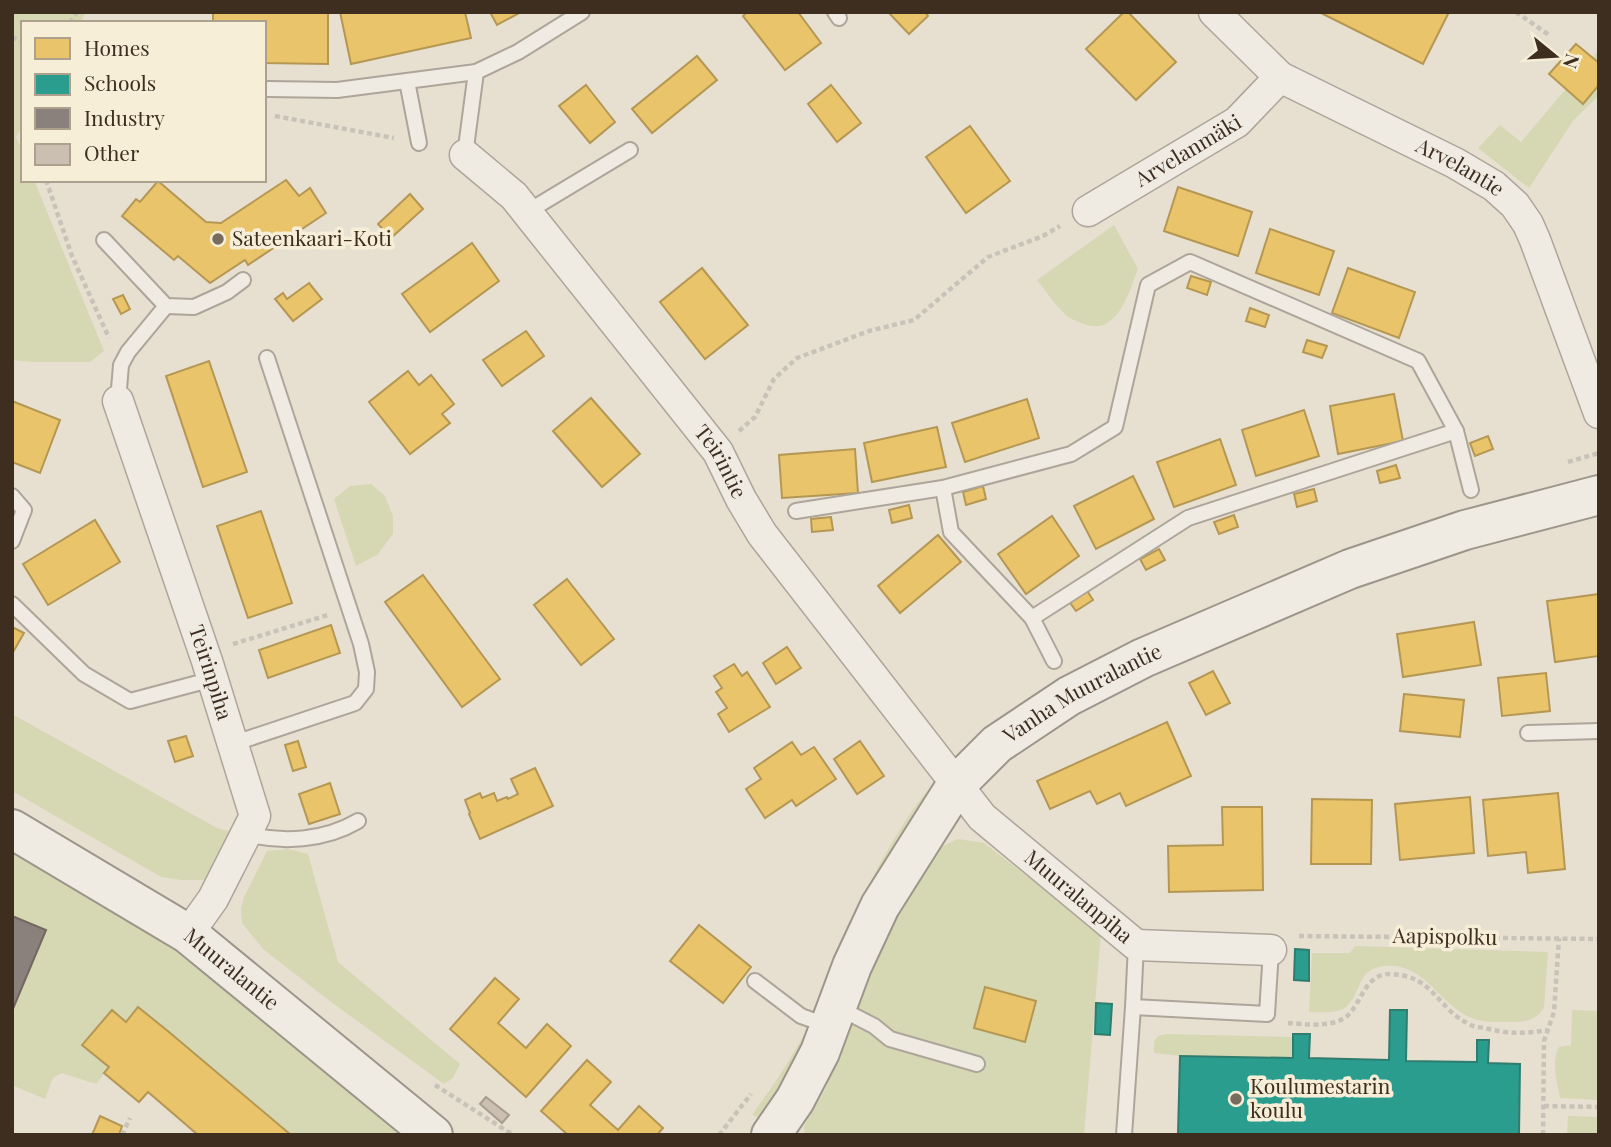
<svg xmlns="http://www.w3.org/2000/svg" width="1611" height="1147" font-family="'Playfair Display',serif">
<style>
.green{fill:#d6d7b3}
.homes{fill:#e9c46a;stroke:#b59754;stroke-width:2}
.schools{fill:#2a9d8f;stroke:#307c6e;stroke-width:2}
.industry{fill:#8a817c;stroke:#736860;stroke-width:2}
.building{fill:#cbbfb2;stroke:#a89c90;stroke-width:2}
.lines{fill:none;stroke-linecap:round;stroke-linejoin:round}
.lane-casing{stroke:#ada599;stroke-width:18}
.street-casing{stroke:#ada599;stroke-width:33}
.secondary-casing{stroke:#9c958a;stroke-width:42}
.path{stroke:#c8c2b9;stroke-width:4.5;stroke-dasharray:5 3.5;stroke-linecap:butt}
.lane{stroke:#efebe3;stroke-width:14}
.street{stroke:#efebe3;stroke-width:30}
.secondary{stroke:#efebe3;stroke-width:38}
.poi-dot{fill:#786c5e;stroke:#f7eed8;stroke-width:2.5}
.labels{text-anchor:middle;stroke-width:7;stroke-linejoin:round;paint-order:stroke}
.street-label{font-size:21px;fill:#3d2e20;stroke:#f7eed8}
.poi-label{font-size:21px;fill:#3d2e20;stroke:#f7eed8;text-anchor:start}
</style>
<rect width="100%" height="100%" fill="#e7e0d1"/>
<g class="green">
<polygon points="12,12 86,12 80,23 23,23 23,125 16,137 23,153 23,180 34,180 104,351 90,362 33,362 12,360"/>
<polygon points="1599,50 1599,95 1573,121 1529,188 1478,148 1500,125 1521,142"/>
<path d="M1114,225L1138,269C1129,292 1117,337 1084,324C1077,321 1069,319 1065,314C1054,304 1046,291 1037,280Z"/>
<polygon points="371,484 385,496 393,516 393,534 377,555 356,566 334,499 350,486"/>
<polygon points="12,714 217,828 229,831 216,866 205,880 181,880 161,877 12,791"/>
<path d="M932,786V796L819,1004C840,949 859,899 889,848C902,826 915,804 932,786Z"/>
<polygon points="958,839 984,843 1101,933 1084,1135 804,1135 804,1126 825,1090 875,959 903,901 936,849"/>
<polygon points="12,845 248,994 413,1135 291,1135 139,1007 126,1022 112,1010 83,1045 109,1067 96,1084 62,1073 53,1078 45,1099 14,1086 12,1089 12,1011 46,930 12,916"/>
<polygon points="288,849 308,854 338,962 460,1064 453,1078 444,1084 331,1002 263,949 242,923 241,909 244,897 267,851"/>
<path d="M1355,946L1548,952L1544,1008C1536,1020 1526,1022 1512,1022C1497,1022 1483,1023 1469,1017C1443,1005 1430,975 1401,967C1393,965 1386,966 1379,967C1357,972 1361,994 1346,1007C1337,1014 1321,1012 1309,1012L1312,953H1350Z"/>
<path d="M1572,1010L1599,1011V1100L1560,1098C1557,1082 1551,1062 1559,1047L1571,1045Z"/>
<polygon points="1166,1034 1293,1037 1293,1058 1180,1056 1154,1053 1154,1042 1158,1036"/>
<polygon points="803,1037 807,1049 766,1120 752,1115 780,1075"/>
<polygon points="1568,1116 1599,1117 1599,1135 1567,1135"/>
</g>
<g class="homes">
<polygon points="213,12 328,12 328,64 264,63 264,23 213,23"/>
<polygon points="340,12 465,12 471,38 351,64"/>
<polygon points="490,12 521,12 497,25"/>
<polygon points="747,12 798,12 821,43 785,70 743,16"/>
<polygon points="888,12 925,12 928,16 909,34"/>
<polygon points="1124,12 1128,12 1176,62 1136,100 1086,49"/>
<polygon points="1319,12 1445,12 1448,14 1423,64"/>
<polygon points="1576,44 1599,63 1599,85 1583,104 1549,74"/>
<polygon points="697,56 717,80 652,133 632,109"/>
<polygon points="586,85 615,122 590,143 559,106"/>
<polygon points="831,85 861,123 837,142 808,104"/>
<polygon points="970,126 1010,181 966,213 926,157"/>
<polygon points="286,180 299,196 310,188 326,213 248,265 245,260 210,283 178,256 174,260 122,216 136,199 140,202 158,181 206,222 221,223"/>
<polygon points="1178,187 1252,212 1238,256 1164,231"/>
<polygon points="410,194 423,209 391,238 378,224"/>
<polygon points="1270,229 1334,251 1319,295 1256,273"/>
<polygon points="472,243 499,281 430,332 402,294"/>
<polygon points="702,268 748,325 705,359 660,302"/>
<polygon points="1348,268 1415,292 1399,338 1332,313"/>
<polygon points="1191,276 1211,282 1207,295 1187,288"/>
<polygon points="309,283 322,299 293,321 275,299 283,293 287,299"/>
<polygon points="123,295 130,309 121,314 113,299"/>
<polygon points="1250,308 1269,315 1265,327 1246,321"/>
<polygon points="526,331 544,356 502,386 483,360"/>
<polygon points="1307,340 1327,346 1322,358 1303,352"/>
<polygon points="209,361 247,472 203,487 166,376"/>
<polygon points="408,371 419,385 431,375 454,404 442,414 450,423 410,454 369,402"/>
<polygon points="1394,394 1403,441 1338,454 1330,406"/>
<polygon points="591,398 640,454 602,487 553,431"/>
<polygon points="1027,399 1039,438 965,462 952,423"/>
<polygon points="12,401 60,420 40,473 12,462"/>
<polygon points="1304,410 1319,456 1256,476 1242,430"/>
<polygon points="937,427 946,467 872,482 864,443"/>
<polygon points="1488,436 1493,449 1475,456 1470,443"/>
<polygon points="1220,439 1236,485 1174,507 1157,462"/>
<polygon points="855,449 858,493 782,498 779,455"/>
<polygon points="1396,465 1400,478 1380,483 1377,471"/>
<polygon points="1133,476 1154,519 1096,549 1074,506"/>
<polygon points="983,486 986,499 966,505 963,492"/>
<polygon points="1314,489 1317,501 1297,507 1294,494"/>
<polygon points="909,505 912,518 892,523 889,510"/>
<polygon points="261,511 292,603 248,618 217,526"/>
<polygon points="1234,515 1238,527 1219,534 1214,522"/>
<polygon points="1052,516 1079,556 1026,594 998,554"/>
<polygon points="831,517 833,530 812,532 811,519"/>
<polygon points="95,520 120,562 48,605 23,564"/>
<polygon points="938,535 961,562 900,613 878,586"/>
<polygon points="1159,549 1165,560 1146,570 1140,559"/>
<polygon points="423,575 500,679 462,707 385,602"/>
<polygon points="567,579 614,639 581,665 534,605"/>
<polygon points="1086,589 1093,600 1076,611 1068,600"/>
<polygon points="1599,594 1599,656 1555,662 1547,601"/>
<polygon points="1474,622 1481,665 1403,677 1397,634"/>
<polygon points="331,625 340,653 268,678 259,650"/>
<polygon points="12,627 24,633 12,654"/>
<polygon points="787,647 801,668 776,684 763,663"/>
<polygon points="734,664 742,676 747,672 770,707 729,732 718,714 727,708 716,692 722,688 714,676"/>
<polygon points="1213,671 1230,703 1206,715 1189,683"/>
<polygon points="1546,673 1550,711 1502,716 1498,678"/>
<polygon points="1404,694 1464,700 1460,737 1400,731"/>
<polygon points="1167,722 1191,776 1126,806 1120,793 1097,804 1090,791 1050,809 1037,781"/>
<polygon points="186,736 193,756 175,762 168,741"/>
<polygon points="298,741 306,767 293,771 285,745"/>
<polygon points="860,741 884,776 857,794 834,759"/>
<polygon points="792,742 801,755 814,747 836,779 796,806 792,800 765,818 746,789 761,779 754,768"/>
<polygon points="535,768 553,806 480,839 469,814 470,813 465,800 480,793 482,798 494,793 497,801 507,797 508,799 518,794 511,779"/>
<polygon points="330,783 340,814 309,824 299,794"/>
<polygon points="1558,793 1565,869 1528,873 1526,852 1488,856 1483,800"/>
<polygon points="1470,797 1474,853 1400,860 1395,804"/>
<polygon points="1312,799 1372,800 1371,864 1311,864"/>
<polygon points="1222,807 1262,807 1263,890 1169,892 1168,846 1223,845"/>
<polygon points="699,925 751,967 723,1003 670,961"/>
<polygon points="495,978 519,999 498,1023 526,1048 547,1024 571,1046 526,1097 450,1029"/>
<polygon points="985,987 1036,1001 1025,1042 974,1028"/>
<polygon points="138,1007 169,1032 291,1135 198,1135 148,1092 139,1102 104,1073 109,1067 82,1045 112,1010 126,1022"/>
<polygon points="587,1060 611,1082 590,1105 618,1130 639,1106 663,1128 657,1135 568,1135 541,1111"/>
<polygon points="100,1116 122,1126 119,1135 92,1135"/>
</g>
<g class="schools">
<polygon points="1295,949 1309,950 1309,981 1294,980"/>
<polygon points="1096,1003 1112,1004 1110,1035 1095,1034"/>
<polygon points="1390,1010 1407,1010 1406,1061 1477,1062 1477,1040 1489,1040 1488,1063 1520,1064 1519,1135 1178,1135 1180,1056 1293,1058 1293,1034 1310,1034 1309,1058 1389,1060"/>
</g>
<polygon class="industry" points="12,916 46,930 12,1011"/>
<polygon class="building" points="486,1097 509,1115 502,1123 480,1104"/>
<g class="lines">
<defs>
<g id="lane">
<polyline points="835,12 839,18"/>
<polyline points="407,81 419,143"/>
<polyline points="268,89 337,90 476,72"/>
<polyline points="465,155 476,72 518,52 582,12"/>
<polyline points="527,212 630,150"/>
<polyline points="104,240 166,306 194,307 227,292 243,280"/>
<polyline points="118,401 121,365 128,352 166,306"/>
<polyline points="943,488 951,532 1032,618 1054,661"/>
<polyline points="12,496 24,510 12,541"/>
<polyline points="796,511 943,488 1071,454 1115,427 1148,285 1190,262 1418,361 1456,431 1471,490"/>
<polyline points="12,604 84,674 130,701 213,679"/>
<polyline points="1032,618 1188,518 1456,431"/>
<polyline points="1528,733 1599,731"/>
<polyline points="232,744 355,703 366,689 367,672 361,644 267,358"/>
<path d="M245,834C283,843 324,841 358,821"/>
<polyline points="1136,945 1133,1007 1267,1014 1271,950"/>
<polyline points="755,981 801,1016 829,1026"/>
<polyline points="839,1008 874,1026 890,1039 977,1064"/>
<polyline points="1124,1135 1133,1007"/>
</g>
<g id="street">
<path id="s1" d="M1214,12L1280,77L1455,163L1494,186L1515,205L1528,224L1535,240L1599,413"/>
<path id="s2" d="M465,155L514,196L718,452L741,499L762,534L982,817L1136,945L1271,950"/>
<path id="s3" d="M1088,211L1237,122L1280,77"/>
<path id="s4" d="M118,401L207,661L255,816L213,899L188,934"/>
</g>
<g id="secondary">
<path id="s5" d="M12,829L188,934L433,1135"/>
<path id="s6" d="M771,1135L795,1100L820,1052L852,966L880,906L957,784L997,744L1069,696L1143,658L1350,569L1465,530L1599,495"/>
</g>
</defs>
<use href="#lane" class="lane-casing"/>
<use href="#street" class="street-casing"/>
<use href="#secondary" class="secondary-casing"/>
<g class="path">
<polyline points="1516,12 1549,35"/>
<polyline points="70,23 77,12"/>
<polyline points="12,37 23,42"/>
<polyline points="275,116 394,138"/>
<polyline points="46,180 72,256 109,338"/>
<polyline points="739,431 755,417 774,379 797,358 869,331 914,320 988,257 1043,236 1060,226"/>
<polyline points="1568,462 1599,453"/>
<polyline points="233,644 328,615"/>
<polyline points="1299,936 1599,939"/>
<path d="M1288,1023C1306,1024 1330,1028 1346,1017C1362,1004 1364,974 1390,974C1434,975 1437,1009 1469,1024C1473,1027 1479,1027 1484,1028C1509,1034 1523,1034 1548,1030"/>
<polyline points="435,1085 513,1135"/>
<polyline points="1544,1106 1599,1107"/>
<polyline points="122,1135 130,1118"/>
<polyline points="719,1135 751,1094"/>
<polyline points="1543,1135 1544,1041 1554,1012 1559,938"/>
</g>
<use href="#lane" class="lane"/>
<use href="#street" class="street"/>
<use href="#secondary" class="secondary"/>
</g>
<g class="poi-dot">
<circle cx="218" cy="239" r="7"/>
<circle cx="1236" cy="1099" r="7"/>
</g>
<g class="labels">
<g class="street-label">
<text dy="7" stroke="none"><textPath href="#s3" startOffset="117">Arvelanmäki</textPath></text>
<text dy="7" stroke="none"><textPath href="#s1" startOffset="294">Arvelantie</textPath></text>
<text dy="7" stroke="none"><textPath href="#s2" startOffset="401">Teirintie</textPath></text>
<text dy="7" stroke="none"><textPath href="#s4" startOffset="287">Teirinpiha</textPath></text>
<text dy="7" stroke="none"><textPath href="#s6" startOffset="555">Vanha Muuralantie</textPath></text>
<text dy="7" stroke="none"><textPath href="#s2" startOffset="968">Muuralanpiha</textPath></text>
<text transform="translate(1445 937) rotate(1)" y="7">Aapispolku</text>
<text dy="7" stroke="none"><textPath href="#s5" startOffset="261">Muuralantie</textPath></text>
</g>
<g class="poi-label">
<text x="232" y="246">Sateenkaari-Koti</text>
<text x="1250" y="1094">Koulumestarin<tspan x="1250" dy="24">koulu</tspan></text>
</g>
</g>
<rect width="1611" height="1147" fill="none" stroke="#3d2e20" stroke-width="28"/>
<rect x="21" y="21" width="245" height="161" fill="#f7eed8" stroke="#ada18e" stroke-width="2"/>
<rect x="35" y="38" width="35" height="21" fill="#e9c46a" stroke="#ada18e" stroke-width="2"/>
<text x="84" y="56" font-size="21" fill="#3d2e20">Homes</text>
<rect x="35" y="74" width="35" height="21" fill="#2a9d8f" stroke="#ada18e" stroke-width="2"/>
<text x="84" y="91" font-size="21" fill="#3d2e20">Schools</text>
<rect x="35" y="108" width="35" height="21" fill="#8a817c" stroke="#ada18e" stroke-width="2"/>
<text x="84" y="126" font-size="21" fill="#3d2e20">Industry</text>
<rect x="35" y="144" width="35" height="21" fill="#cbbfb2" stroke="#ada18e" stroke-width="2"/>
<text x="84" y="161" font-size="21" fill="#3d2e20">Other</text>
<g transform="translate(1555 56) rotate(108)" stroke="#f7eed8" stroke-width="5" paint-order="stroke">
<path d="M0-5L12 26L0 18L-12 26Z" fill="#3d2e20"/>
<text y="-10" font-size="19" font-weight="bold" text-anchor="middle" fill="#3d2e20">N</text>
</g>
</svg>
